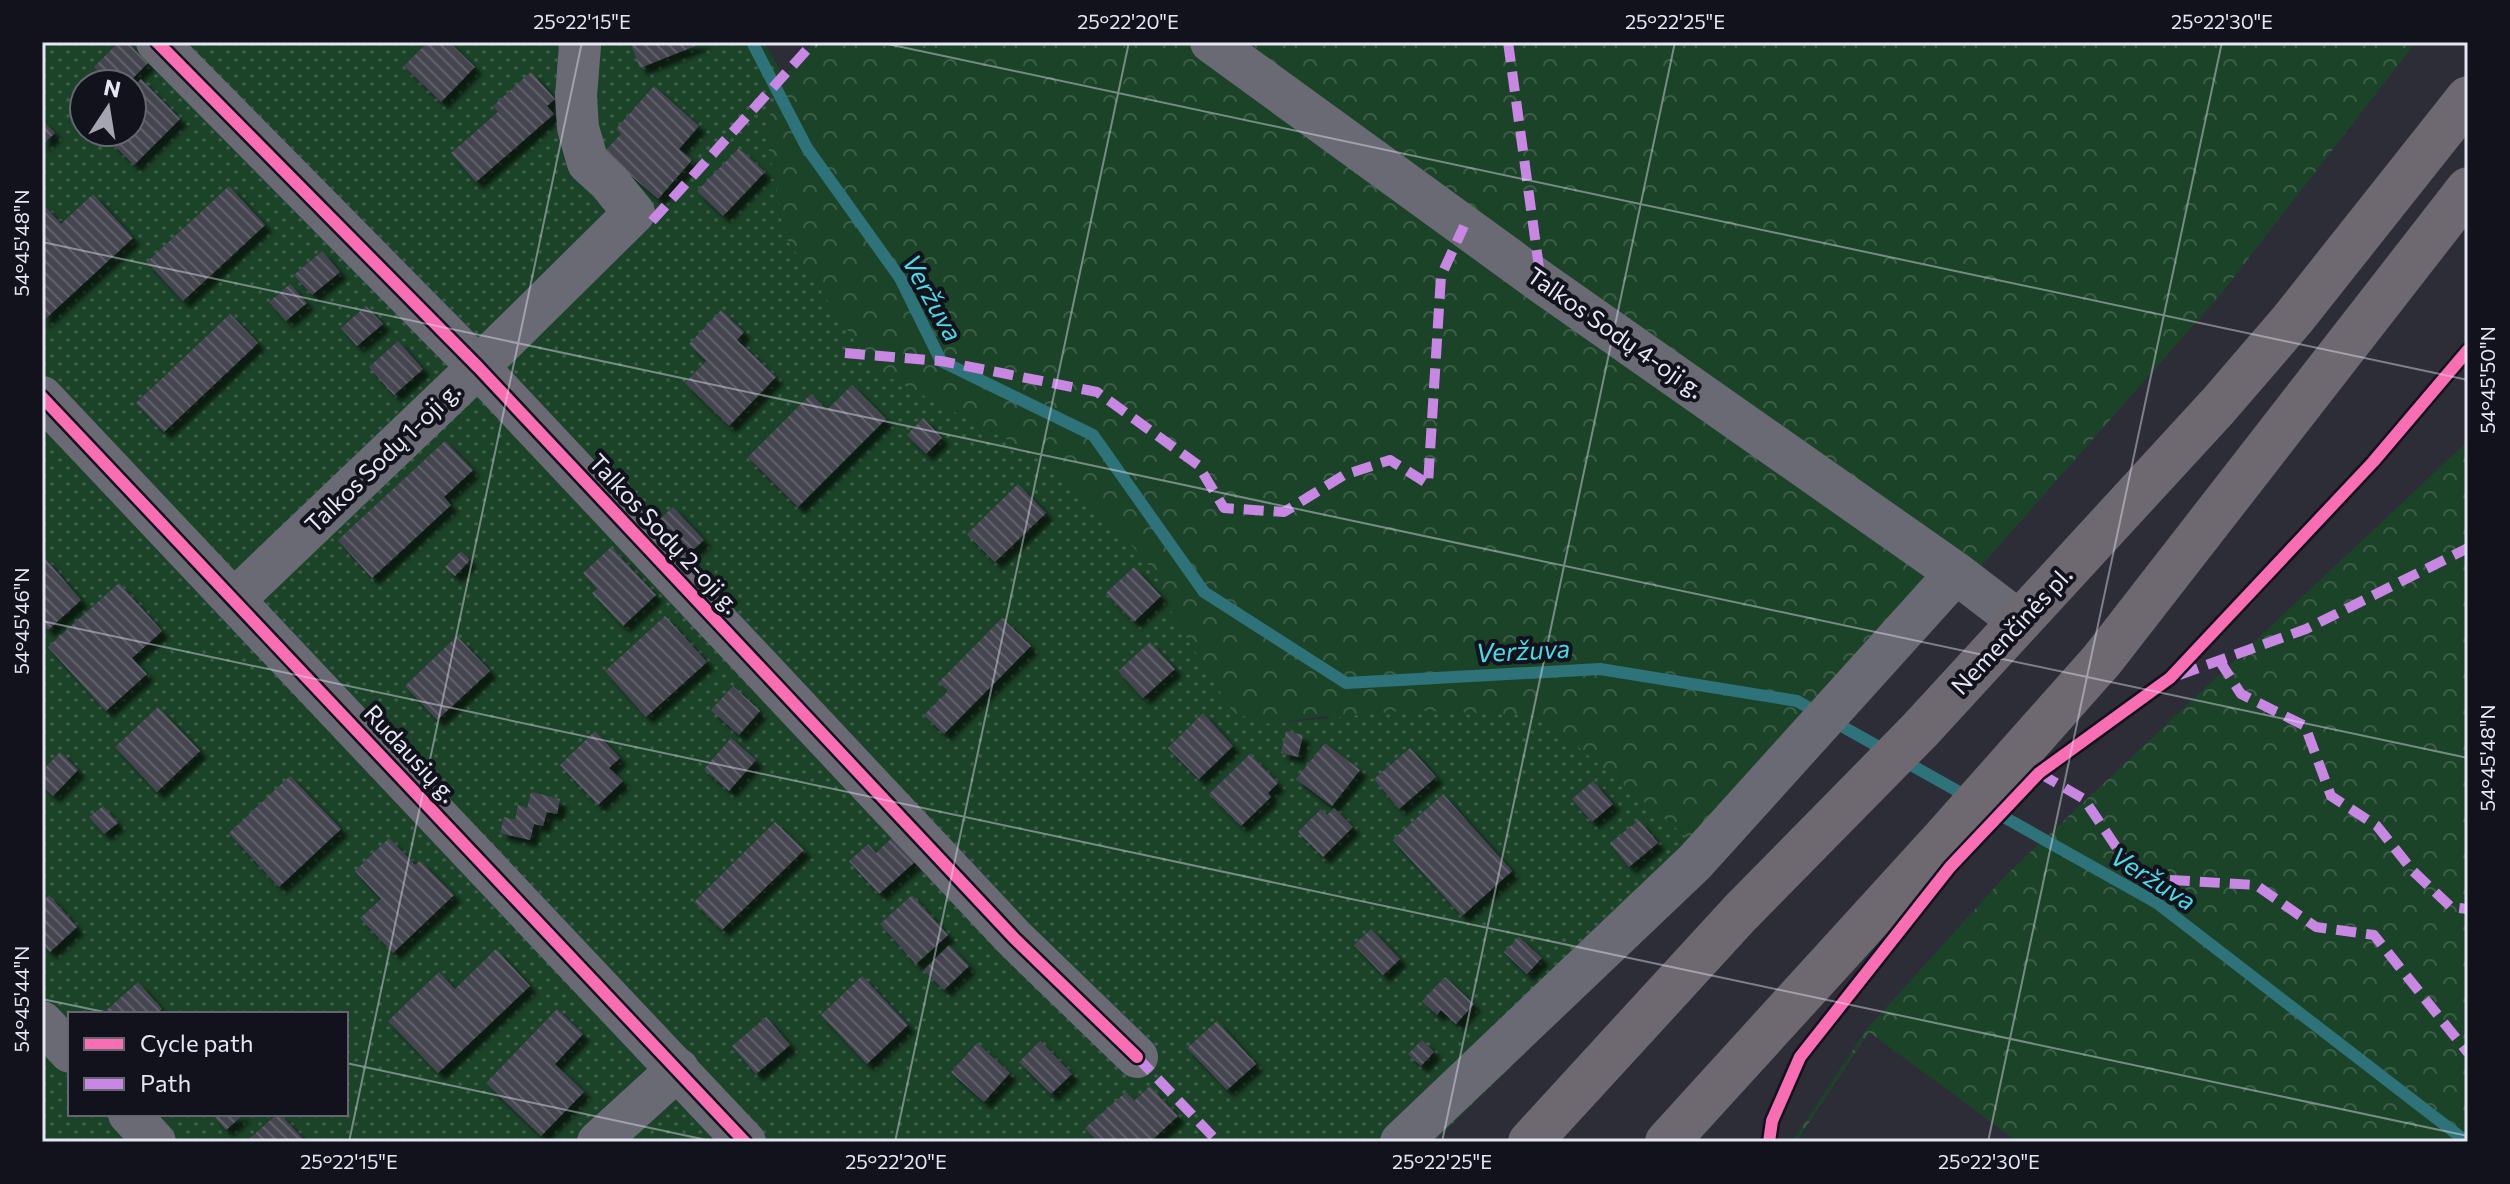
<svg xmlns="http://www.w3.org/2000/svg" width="2510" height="1184" font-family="Commissioner,sans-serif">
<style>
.forest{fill:url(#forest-crowns)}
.garden{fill:url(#garden-dots);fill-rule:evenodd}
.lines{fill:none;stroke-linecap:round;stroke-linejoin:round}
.stream{stroke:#2e737a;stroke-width:12}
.building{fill:url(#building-back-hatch);filter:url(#shadow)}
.minor{stroke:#6a6a74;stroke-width:42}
.major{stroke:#6e6971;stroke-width:44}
.quiet{stroke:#c787e3;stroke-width:10;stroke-dasharray:20 10;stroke-linecap:butt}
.cycleway-casing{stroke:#12121c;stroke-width:17}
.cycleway{stroke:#f96db3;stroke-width:12}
.ticks{fill:none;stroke:#e5e5f4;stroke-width:2;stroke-opacity:0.45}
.labels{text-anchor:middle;stroke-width:8;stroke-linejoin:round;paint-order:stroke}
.street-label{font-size:24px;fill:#e5e5f4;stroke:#12121c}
.water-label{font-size:26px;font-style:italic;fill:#47dce8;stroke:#12121c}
.neatline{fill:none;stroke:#e5e5f4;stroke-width:3}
.ticks-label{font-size:20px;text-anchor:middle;fill:#e5e5f4}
</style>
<defs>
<pattern id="forest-crowns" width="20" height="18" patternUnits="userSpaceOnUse" patternTransform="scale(2)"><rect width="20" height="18" fill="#1b4328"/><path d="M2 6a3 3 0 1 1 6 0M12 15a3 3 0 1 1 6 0" fill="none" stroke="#3c5e48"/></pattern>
<pattern id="garden-dots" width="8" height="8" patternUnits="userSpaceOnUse" patternTransform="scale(2)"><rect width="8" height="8" fill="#1b4328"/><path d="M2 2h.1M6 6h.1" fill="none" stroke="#3c5e48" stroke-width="1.8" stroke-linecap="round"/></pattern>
<pattern id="building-back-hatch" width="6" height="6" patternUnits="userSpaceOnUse" patternTransform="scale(2)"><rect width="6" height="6" fill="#454550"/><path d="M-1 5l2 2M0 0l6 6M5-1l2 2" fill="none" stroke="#60606a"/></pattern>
<filter id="shadow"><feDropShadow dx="7" dy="7" stdDeviation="2" flood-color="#0009"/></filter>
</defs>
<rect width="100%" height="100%" fill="#2d2d38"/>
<g class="forest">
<polygon points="814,42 2416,42 2220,295 1723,859 1434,1142 1377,1142 1691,841 1326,716 1270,724 1233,713 1172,614 1159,577 1102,512 1063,475 1027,450 873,370 784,235 765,128 784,77"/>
<polygon points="2468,441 2468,1142 2018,1142 1869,1032 1796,1142 1792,1142 1866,1030 2005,876"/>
</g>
<path class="garden" d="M42,42H764L784,77L765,128L784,235L873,369L1027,450L1063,475L1102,512L1159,577L1172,614L1233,713L1270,724L1410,710L1541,716L1691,841L1377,1142H42ZM84,84H132V132H84ZM70,1014H346V1114H70Z"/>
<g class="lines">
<polyline class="stream" points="752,42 807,148 900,278 941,361 1093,435 1204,592 1346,683 1600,669 1797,701 2157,903 2467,1142"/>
</g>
<g class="building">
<polygon points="119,42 127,42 148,63 127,84 111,84 94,67"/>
<polygon points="428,42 449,42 475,67 441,102 404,66"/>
<polygon points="630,42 705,42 640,68"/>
<polygon points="531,72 555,99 547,106 554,114 476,182 451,153 498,112 493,106"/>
<polygon points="141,79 180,119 134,165 101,132 132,132 132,88"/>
<polygon points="654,86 699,126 679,149 692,160 658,199 604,152 621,134 616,129"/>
<polygon points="42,120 55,133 42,145"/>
<polygon points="739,148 765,172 723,216 697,191"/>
<polygon points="229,186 265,225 183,301 147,262"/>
<polygon points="93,194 133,238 42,322 42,203 61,224"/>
<polygon points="322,251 340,272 312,295 294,275"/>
<polygon points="290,284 307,303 286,321 269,302"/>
<polygon points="366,306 383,324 357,346 341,328"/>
<polygon points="721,310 744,332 737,340 776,377 729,426 685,383 706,361 689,344"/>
<polygon points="230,314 258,343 164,432 136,403"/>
<polygon points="398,341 423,369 394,395 369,367"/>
<polygon points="852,385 886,419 798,507 748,457 811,394 827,410"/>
<polygon points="923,418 942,438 926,454 907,435"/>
<polygon points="445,441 473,470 444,497 451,505 372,578 338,540"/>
<polygon points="1018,484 1046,513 995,562 967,534"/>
<polygon points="673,507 704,540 682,560 650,528"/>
<polygon points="611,547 656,595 623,626 592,593 597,589 583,573"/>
<polygon points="461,551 470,560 455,576 445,567"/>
<polygon points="42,555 81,600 48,630 42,623"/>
<polygon points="1134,567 1161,596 1134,622 1106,593"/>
<polygon points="119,583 162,631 132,658 147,674 106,711 48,647"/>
<polygon points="665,616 707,662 646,717 605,671"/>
<polygon points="1002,618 1031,646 944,734 924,715 948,691 939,682"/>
<polygon points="457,636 490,671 437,720 405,686"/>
<polygon points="1150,642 1175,669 1143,698 1118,671"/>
<polygon points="733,686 760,711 739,735 711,710"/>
<polygon points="158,707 200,751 157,792 115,747"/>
<polygon points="1203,713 1233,746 1199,779 1168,748"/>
<polygon points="595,731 620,758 609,768 623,781 598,805 560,765"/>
<polygon points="1286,731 1303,735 1298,757 1281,753"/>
<polygon points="731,738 756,760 729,791 704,769"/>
<polygon points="1325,743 1360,770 1332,806 1296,779"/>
<polygon points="1410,748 1436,777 1399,809 1374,779"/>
<polygon points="60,752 78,770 53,796 42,785 42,771"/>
<polygon points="1250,754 1278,783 1268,793 1271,797 1241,826 1209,794"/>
<polygon points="290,776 341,829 279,887 229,833"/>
<polygon points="1593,781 1613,804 1592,822 1572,799"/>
<polygon points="531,792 560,799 557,814 547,812 543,826 534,824 530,840 500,833 504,817 515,820 518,805 527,808"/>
<polygon points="1443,794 1512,871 1462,916 1393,840"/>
<polygon points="103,806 118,823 104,834 89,817"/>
<polygon points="1334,808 1353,827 1323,857 1298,832 1321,809 1327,815"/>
<polygon points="1639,820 1658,843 1629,867 1610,843"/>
<polygon points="775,822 804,850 722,930 694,902"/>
<polygon points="894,836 916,861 879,894 849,861 868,844 876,853"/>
<polygon points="389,838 415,865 420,861 454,895 393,953 360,918 381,899 355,871"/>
<polygon points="49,895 77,927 50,952 42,944 42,902"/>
<polygon points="912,895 948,935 916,964 880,924"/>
<polygon points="1371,929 1400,959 1383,975 1354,945"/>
<polygon points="1519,937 1542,958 1527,974 1504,952"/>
<polygon points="949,945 969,966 944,990 924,970"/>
<polygon points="496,949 530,986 438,1073 388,1021 439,972 455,989"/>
<polygon points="862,976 908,1025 867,1064 821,1015"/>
<polygon points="1445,977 1474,1004 1456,1024 1441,1010 1437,1015 1422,1001"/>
<polygon points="138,982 162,1009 157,1014 102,1014"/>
<polygon points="557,1009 583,1034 555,1064 584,1092 541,1136 486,1083"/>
<polygon points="766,1017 790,1045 756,1074 732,1046"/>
<polygon points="1217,1021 1256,1064 1227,1090 1187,1048"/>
<polygon points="1422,1040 1434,1052 1421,1066 1408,1054"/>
<polygon points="1040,1041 1072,1074 1051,1094 1019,1062"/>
<polygon points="977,1043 1010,1073 984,1102 951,1072"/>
<polygon points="1150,1086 1178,1116 1150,1142 1098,1142 1085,1128 1126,1092 1134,1101"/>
<polygon points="212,1114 244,1114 226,1130"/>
<polygon points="277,1114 280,1114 306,1142 246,1142"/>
</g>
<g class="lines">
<g class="minor">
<polyline points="157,42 478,367 1014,938 1137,1057"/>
<polyline points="1211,42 1541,282 1956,573 2020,622"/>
<polyline points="42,397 745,1142"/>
<polyline points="234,600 478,367 634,213 609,182 588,163 578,128 576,96 580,46 579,42"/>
<polyline points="42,1022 70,1052"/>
<polyline points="129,1114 155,1142"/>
<polyline points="598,1142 678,1069"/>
<polyline points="1401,1142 1695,862 1956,573"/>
</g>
<g class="major">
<polyline points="1530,1142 1740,913 1920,730 2218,406 2292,320 2468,98"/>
<polyline points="1667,1142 1944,838 2102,660 2468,189"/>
</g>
<g class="quiet">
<polyline points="1508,42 1541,282"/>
<polyline points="652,221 814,42"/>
<polyline points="845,353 941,361 1097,392 1198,465 1224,508 1284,512 1344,475 1390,460 1428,484 1441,276 1464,226"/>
<polyline points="2219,660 2241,694 2305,726 2331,796 2377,826 2413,871 2451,907 2468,909"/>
<polyline points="2179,675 2306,629 2468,548"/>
<polyline points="2039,773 2084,799 2137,878 2256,885 2316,927 2374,935 2468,1053"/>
<polyline points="1137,1057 1218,1142"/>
</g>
<defs>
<g id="cycleway">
<polyline points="157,42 478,367 1014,938 1137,1057"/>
<polyline points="42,397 745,1142"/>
<polyline points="1769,1142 1772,1121 1800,1057 1950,867 2039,773 2170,678 2373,462 2468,350"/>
</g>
</defs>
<use href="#cycleway" class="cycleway-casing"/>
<use href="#cycleway" class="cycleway"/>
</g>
<path class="ticks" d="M878,42L2468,380M42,242L2468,758M42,621L2468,1136M42,999L114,1014M346,1063L716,1142M349,1142L582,42M895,1142L1129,42M1442,1142L1675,42M1988,1142L2222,42"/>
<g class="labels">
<g class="street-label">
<text transform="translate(1615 333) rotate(35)" y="8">Talkos Sodų 4-oji g.</text>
<text transform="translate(383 458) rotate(-44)" y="8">Talkos Sodų 1-oji g.</text>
<text transform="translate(664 534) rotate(47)" y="8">Talkos Sodų 2-oji g.</text>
<text transform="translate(2012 631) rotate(-47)" y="8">Nemenčinės pl.</text>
<text transform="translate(410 754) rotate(47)" y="8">Rudausių g.</text>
</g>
<g class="water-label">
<text transform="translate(932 298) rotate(61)" y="9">Veržuva</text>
<text transform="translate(1523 651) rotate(-3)" y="9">Veržuva</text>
<text transform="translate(2153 879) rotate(32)" y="9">Veržuva</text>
</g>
</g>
<rect width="2510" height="1184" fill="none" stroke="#12121c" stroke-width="88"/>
<rect x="68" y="1012" width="280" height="104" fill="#12121c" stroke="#666672" stroke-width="2"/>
<rect x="84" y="1038" width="40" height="12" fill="#f96db3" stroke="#666672" stroke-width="2"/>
<text x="140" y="1052" font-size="24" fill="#e5e5f4">Cycle path</text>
<rect x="84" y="1078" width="40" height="12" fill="#c787e3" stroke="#666672" stroke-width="2"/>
<text x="140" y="1092" font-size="24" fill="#e5e5f4">Path</text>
<g transform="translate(108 108) rotate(12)"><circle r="38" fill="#12121c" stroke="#666672" stroke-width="2"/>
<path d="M0-6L14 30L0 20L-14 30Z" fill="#a5a5b2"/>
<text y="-12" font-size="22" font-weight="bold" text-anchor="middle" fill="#e5e5f4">N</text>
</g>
<rect x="44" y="44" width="2422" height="1096" class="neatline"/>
<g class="ticks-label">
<text x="582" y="29">25°22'15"E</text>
<text x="1128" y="29">25°22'20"E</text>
<text x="1675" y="29">25°22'25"E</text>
<text x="2222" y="29">25°22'30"E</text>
<text transform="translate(22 243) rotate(-90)" y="7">54°45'48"N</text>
<text transform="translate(2488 380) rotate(-90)" y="7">54°45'50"N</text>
<text transform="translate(22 621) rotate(-90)" y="7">54°45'46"N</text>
<text transform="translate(2488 758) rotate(-90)" y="7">54°45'48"N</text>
<text transform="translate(22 999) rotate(-90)" y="7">54°45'44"N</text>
<text x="349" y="1169">25°22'15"E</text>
<text x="896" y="1169">25°22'20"E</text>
<text x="1442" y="1169">25°22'25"E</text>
<text x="1989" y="1169">25°22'30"E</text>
</g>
</svg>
